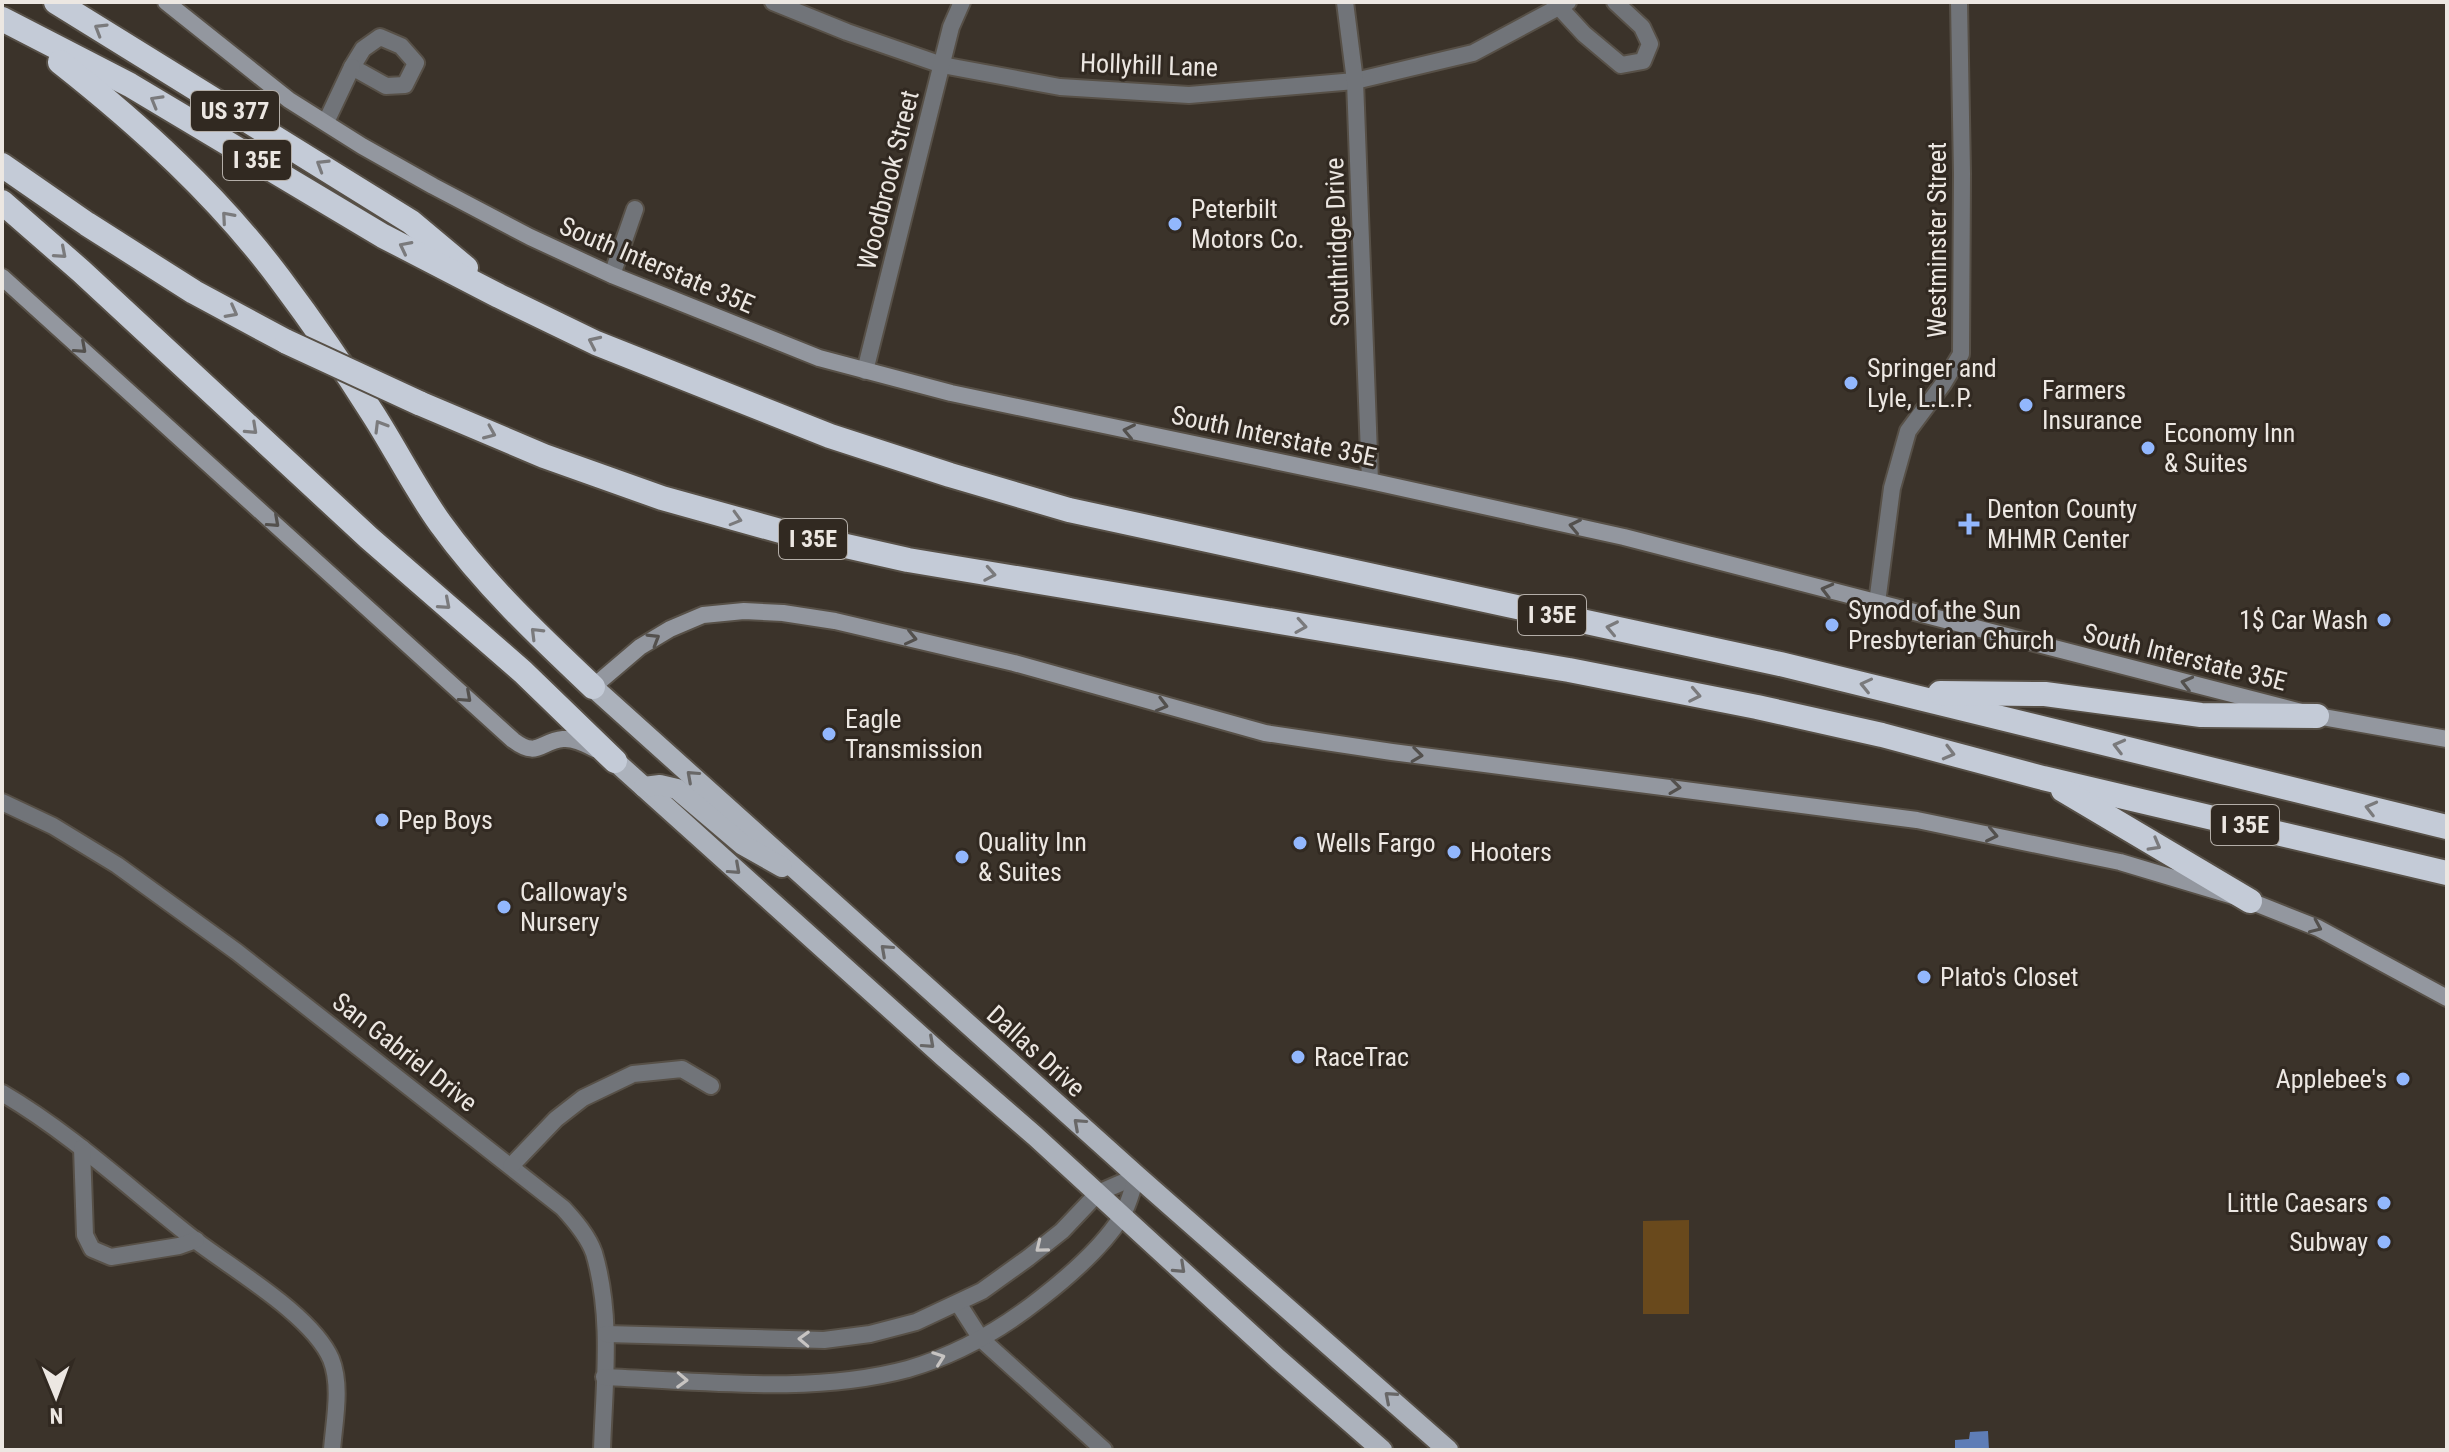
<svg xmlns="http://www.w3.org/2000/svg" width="2449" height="1452" font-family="'Roboto Condensed',sans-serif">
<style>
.green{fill:#69491c}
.water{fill:#5e7db6}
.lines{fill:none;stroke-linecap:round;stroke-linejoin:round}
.minor-casing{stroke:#575047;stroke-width:20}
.tertiary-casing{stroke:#575047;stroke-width:20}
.secondary-casing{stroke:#575047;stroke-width:20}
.primary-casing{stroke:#575047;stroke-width:24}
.motorway-casing{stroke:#575047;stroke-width:28}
.minor{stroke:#717479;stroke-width:16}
.tertiary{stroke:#717479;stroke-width:16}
.secondary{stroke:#93979f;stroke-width:16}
.primary{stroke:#acb2bc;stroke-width:20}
.motorway{stroke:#c4cbd7;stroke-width:24}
.motorway-bridge-casing{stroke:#575047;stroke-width:28;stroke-linecap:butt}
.motorway-bridge{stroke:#c4cbd7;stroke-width:24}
.oneway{stroke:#7a7a7c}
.oneway2{stroke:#53504d}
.oneway3{stroke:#686767}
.oneway4{stroke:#c7c4c2}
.poi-dot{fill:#92b7fd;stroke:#312921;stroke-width:3}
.labels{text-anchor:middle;stroke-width:6;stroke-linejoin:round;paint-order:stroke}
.shield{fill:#312921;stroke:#b4aea8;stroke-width:2}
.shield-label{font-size:24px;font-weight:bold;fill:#ece7e2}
.street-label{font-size:26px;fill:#ece7e2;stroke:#312921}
.poi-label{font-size:26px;fill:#ece7e2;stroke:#312921;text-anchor:start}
</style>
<rect width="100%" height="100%" fill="#3b332a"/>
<polygon class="green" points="1689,1220 1689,1314 1643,1314 1643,1221"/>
<polygon class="water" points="1988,1431 1989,1450 1955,1450 1955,1440 1969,1439 1970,1432"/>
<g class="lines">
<defs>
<g id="minor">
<polyline points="773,2 847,32 942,65 1060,87 1189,95 1355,81 1473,53 1568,2"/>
<polyline points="1560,8 1584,34 1621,65 1643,61 1650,44 1642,27 1615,2"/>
<polygon points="380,37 401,46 416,63 405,85 386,86 352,67 363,49"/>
<polyline points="326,122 352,67"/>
<polyline points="612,275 635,209"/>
<polyline points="865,371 951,27 962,2"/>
<polyline points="1877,603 1892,488 1908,431 1943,384 1961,354 1962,174 1959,2"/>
<path d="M2,802L53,826L117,865L237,952L563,1208C575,1221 588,1236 594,1253C613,1317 604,1385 602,1450"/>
<path d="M2,1093C72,1134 131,1190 195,1240C234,1270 312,1315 331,1359C342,1386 334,1422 332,1450"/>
<polyline points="82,1148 85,1235 92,1249 111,1257 179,1246 196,1240"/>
<polyline points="511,1166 556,1119 583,1098 633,1074 682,1069 711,1086"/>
<polyline points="958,1303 981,1339 1104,1450"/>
<polyline points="606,1334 824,1340 870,1334 916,1322 982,1291 1028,1258 1062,1231 1098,1193 1137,1176"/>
<path d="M604,1377C703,1381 811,1395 908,1369C956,1355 1002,1329 1041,1298C1068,1277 1104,1245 1122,1216C1129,1204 1132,1189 1137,1176"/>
</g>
<polyline id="tertiary" points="1345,2 1355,81 1370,481"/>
<g id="secondary">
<polyline points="166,2 289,100 362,146 433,186 530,237 612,275 819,358 951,393 1370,481 1624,537 2317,716 2447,739"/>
<path d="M2,277L513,740C538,759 540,741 563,739C574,738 585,744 595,749"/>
<polyline points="593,687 640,647 670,629 703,615 744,611 783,613 835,621 1014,663 1265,733 1392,752 1917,820 2120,862 2250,901 2318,928 2447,998"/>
</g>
<g id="primary">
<polyline points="593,687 1137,1176 1448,1450"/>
<polyline points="615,761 944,1057 1035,1136 1278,1359 1382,1450"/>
<polyline points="644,787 660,785 677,789 743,845 782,867"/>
</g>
<g id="motorway">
<polyline points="56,2 411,222 466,268"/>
<polyline points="2,19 130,85 383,236 499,296 596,343 830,436 950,475 1069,510 1780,664 2447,827"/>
<path d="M60,62C141,126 218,196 280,279C313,323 344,368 373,414C396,450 415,488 440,523C484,584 538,635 593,687"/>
<polyline points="2,165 87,224 194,292 287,342"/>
<polyline points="2,202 81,271 369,538 523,672 615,761"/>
<polyline points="419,403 544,456 662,498 784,532 908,560 1569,670 1757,707 1882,735 2043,778 2447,873"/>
<polyline points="1940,693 2045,694 2201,715 2317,716"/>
<polyline points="2063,790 2250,901"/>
</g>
</defs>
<use href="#minor" class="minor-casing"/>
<use href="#tertiary" class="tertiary-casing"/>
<use href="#secondary" class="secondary-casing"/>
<use href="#primary" class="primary-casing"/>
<use href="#motorway" class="motorway-casing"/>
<use href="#minor" class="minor"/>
<use href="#tertiary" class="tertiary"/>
<use href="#secondary" class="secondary"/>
<use href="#primary" class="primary"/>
<use href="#motorway" class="motorway"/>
<defs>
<polyline id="motorway-bridge" points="287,342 419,403"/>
</defs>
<use href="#motorway-bridge" class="motorway-bridge-casing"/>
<use href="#motorway-bridge" class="motorway-bridge"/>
</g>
<defs><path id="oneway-chevron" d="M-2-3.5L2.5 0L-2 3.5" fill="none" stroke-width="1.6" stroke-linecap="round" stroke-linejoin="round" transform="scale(2)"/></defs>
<g class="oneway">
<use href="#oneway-chevron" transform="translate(100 29) rotate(-149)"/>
<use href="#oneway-chevron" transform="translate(156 101) rotate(-150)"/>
<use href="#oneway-chevron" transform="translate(322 165) rotate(-148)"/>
<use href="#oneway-chevron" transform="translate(227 217) rotate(-131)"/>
<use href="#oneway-chevron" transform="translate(405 247) rotate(-153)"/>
<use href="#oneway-chevron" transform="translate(61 253) rotate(41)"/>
<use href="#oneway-chevron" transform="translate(232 312) rotate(28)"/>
<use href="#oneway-chevron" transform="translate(594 342) rotate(-155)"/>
<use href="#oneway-chevron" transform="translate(380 426) rotate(-121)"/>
<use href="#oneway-chevron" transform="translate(252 429) rotate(43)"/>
<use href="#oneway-chevron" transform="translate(490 433) rotate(23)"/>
<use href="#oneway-chevron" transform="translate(736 519) rotate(16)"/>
<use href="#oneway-chevron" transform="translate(990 574) rotate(10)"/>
<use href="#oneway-chevron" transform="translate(445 604) rotate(41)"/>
<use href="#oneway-chevron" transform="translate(1301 626) rotate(9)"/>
<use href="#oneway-chevron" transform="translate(1612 628) rotate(-168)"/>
<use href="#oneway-chevron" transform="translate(536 633) rotate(-135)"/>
<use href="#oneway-chevron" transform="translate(1866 685) rotate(-167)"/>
<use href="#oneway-chevron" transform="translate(1695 695) rotate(11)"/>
<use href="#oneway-chevron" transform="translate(2119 746) rotate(-166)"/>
<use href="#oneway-chevron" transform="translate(1949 753) rotate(15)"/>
<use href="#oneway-chevron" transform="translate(2371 808) rotate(-166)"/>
<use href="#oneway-chevron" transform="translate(2155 845) rotate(29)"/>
</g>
<g class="oneway2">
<use href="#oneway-chevron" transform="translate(81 348) rotate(42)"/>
<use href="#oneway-chevron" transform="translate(1129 431) rotate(-168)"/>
<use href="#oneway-chevron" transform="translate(274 522) rotate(42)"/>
<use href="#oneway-chevron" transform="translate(1575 526) rotate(-168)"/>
<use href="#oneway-chevron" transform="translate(1827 590) rotate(-165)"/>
<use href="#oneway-chevron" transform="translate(911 638) rotate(13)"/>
<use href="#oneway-chevron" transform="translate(654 639) rotate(-31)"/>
<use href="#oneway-chevron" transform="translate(2187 683) rotate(-166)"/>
<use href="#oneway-chevron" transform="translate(466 697) rotate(42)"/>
<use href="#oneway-chevron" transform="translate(1162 705) rotate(15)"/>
<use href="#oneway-chevron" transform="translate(1417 755) rotate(7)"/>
<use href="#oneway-chevron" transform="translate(1675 787) rotate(8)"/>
<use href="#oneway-chevron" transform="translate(1992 835) rotate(12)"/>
<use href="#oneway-chevron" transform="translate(2316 927) rotate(24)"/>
</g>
<g class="oneway3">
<use href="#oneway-chevron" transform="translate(692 776) rotate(-138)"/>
<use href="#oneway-chevron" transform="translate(735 869) rotate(42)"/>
<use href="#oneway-chevron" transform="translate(886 950) rotate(-138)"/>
<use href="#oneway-chevron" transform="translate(929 1043) rotate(42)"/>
<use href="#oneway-chevron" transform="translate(1079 1124) rotate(-138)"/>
<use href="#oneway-chevron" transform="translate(1180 1268) rotate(43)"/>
<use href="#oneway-chevron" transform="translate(1390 1397) rotate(-139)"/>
</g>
<g class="oneway4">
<use href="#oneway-chevron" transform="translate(1041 1247) rotate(141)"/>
<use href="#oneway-chevron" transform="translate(804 1339) rotate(-178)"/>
<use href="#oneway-chevron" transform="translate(939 1358) rotate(-20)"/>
<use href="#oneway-chevron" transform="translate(682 1380) rotate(2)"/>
</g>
<g class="poi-dot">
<circle cx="1175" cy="224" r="8"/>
<circle cx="1851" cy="383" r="8"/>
<circle cx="2026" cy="405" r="8"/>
<circle cx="2148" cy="448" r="8"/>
<path d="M1965 512h8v8h8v8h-8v8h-8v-8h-8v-8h8z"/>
<circle cx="2384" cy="620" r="8"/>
<circle cx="1832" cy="625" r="8"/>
<circle cx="829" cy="734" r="8"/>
<circle cx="382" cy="820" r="8"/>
<circle cx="1300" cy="843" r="8"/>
<circle cx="1454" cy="852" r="8"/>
<circle cx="962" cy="857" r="8"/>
<circle cx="504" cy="907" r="8"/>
<circle cx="1924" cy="977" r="8"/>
<circle cx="1298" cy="1057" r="8"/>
<circle cx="2403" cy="1079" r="8"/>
<circle cx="2384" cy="1203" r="8"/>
<circle cx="2384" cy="1242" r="8"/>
</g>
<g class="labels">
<g class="shield">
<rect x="191" y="91" width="88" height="40" rx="6"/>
<rect x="223" y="140" width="68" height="40" rx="6"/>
<rect x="779" y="519" width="68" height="40" rx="6"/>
<rect x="1518" y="595" width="68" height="40" rx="6"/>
<rect x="2211" y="805" width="68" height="40" rx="6"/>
</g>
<g class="shield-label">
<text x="235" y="119">US 377</text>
<text x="257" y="168">I 35E</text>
<text x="813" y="547">I 35E</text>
<text x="1552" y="623">I 35E</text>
<text x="2245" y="833">I 35E</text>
</g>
<g class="street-label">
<text transform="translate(1149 65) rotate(2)" y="9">Hollyhill Lane</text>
<text transform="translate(888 180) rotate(-76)" y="9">Woodbrook Street</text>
<text transform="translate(1937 240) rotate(-90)" y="9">Westminster Street</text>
<text transform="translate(1337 242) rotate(-92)" y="9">Southridge Drive</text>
<text transform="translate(657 265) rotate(23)" y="9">South Interstate 35E</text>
<text transform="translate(1274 436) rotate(12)" y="9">South Interstate 35E</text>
<text transform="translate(2185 657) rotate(14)" y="9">South Interstate 35E</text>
<text transform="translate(1036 1051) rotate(42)" y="9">Dallas Drive</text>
<text transform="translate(405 1052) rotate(38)" y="9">San Gabriel Drive</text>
</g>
<g class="poi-label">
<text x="1191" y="218">Peterbilt<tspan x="1191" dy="30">Motors Co.</tspan></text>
<text x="1867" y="377">Springer and<tspan x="1867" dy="30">Lyle, L.L.P.</tspan></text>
<text x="2042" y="399">Farmers<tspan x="2042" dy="30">Insurance</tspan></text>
<text x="2164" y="442">Economy Inn<tspan x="2164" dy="30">&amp; Suites</tspan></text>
<text x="1987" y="518">Denton County<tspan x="1987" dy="30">MHMR Center</tspan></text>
<text x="1848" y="619">Synod of the Sun<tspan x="1848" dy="30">Presbyterian Church</tspan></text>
<text x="2368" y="629" text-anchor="end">1$ Car Wash</text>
<text x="845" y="728">Eagle<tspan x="845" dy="30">Transmission</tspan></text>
<text x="398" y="829">Pep Boys</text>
<text x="978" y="851">Quality Inn<tspan x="978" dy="30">&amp; Suites</tspan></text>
<text x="1316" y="852">Wells Fargo</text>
<text x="1470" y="861">Hooters</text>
<text x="520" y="901">Calloway's<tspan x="520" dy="30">Nursery</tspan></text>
<text x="1940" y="986">Plato's Closet</text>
<text x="1314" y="1066">RaceTrac</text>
<text x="2387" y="1088" text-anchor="end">Applebee's</text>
<text x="2368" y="1212" text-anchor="end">Little Caesars</text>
<text x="2368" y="1251" text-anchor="end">Subway</text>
</g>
</g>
<rect width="2449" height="1452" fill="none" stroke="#ece7e2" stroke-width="8"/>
<g transform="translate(56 1396) rotate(179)" stroke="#312921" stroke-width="6" paint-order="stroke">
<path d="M0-6L14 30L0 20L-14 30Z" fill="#ece7e2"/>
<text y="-12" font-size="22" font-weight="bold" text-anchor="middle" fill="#ece7e2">N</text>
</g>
</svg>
